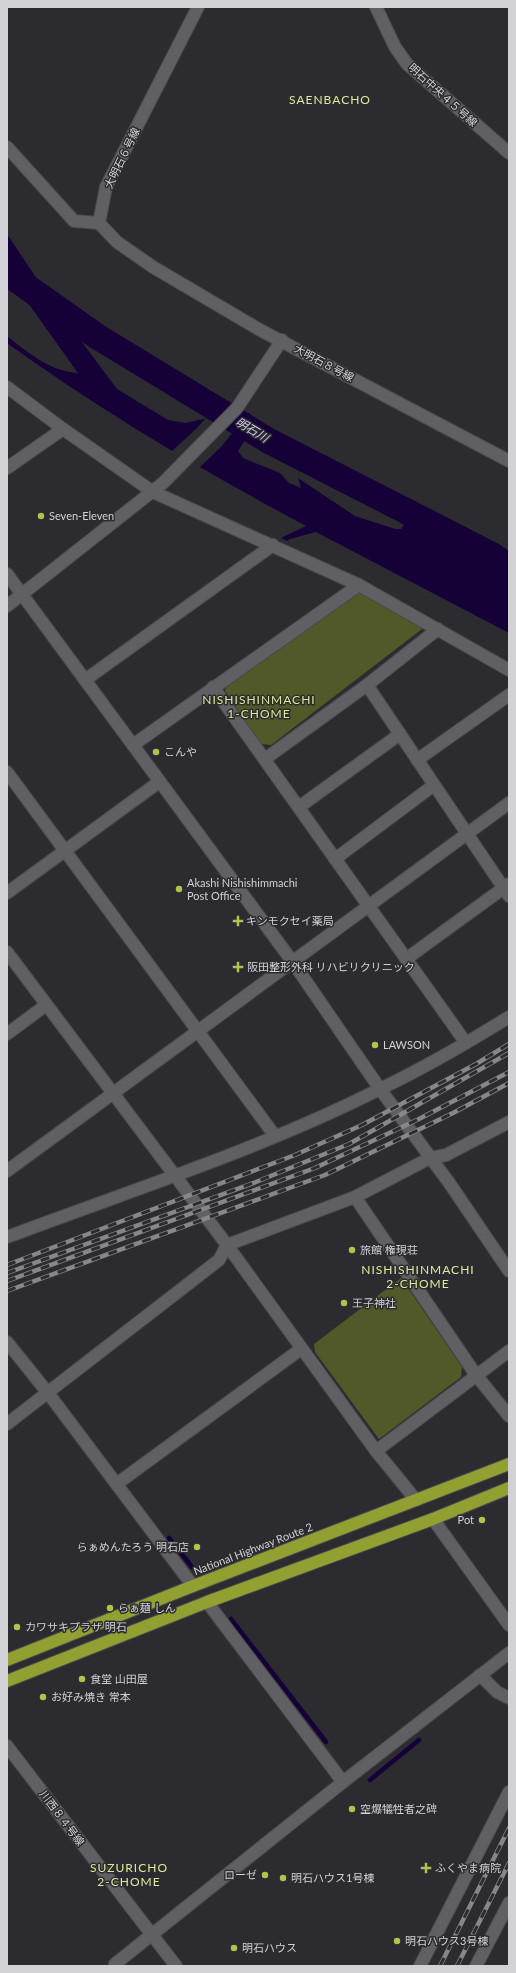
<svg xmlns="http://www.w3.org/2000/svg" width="516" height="1973" font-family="Lato,'Noto Sans JP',sans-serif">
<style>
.green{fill:#525929}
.water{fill:#150138}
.pier{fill:#2c2b30}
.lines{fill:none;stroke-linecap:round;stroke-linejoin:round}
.stream{stroke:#150138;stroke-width:4.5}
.river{stroke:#150138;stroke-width:26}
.street-casing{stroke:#49494d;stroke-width:14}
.secondary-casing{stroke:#49494d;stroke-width:14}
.highway-casing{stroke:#49494d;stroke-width:14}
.street{stroke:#605f64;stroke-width:12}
.secondary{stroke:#605f64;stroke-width:12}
.highway{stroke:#929f31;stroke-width:12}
.rail-casing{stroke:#87868b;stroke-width:4.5}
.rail{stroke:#2c2b30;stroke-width:3;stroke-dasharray:9;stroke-linecap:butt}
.poi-dot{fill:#b3c24b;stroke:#2c2b30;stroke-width:1.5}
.labels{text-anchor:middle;stroke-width:3;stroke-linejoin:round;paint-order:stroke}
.street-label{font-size:11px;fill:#d2d1d5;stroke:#2c2b30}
.poi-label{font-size:11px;fill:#d2d1d5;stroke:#2c2b30;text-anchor:start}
.neighbourhood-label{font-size:12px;letter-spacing:1px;fill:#dce99b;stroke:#2c2b30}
.water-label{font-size:12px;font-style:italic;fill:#d3cef3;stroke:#2c2b30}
</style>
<rect width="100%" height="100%" fill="#2c2b30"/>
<g class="green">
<polygon points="358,592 421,623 422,629 271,745 261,744 225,691 227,684"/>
<polygon points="401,1278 462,1367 461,1377 379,1439 315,1352 314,1344"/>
</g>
<path class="water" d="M7,234L55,306L117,389L168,420L185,423L204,419L225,406L242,404L257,422L238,451L243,458L280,473L289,483L301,488L298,478L355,516L395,529H401L404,525L368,494L348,471L349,469L408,508L422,521L457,525L465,534L469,546L509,564V633L316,532L290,539L287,541L281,538L306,526C203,471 101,411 7,343V336C27,352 51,372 78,373L28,303L11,270L7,269Z"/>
<polygon class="pier" points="233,400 243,402 250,411 221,447 199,468 171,452 197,428 210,413"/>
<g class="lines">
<g class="stream">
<polyline points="169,1538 192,1567"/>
<polyline points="231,1619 326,1742"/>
<polyline points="370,1780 419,1740"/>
</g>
<polyline class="river" points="7,273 98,337 269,441 492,555 509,567"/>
<defs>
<g id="street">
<polyline points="7,147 74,221 99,223"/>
<polyline points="7,387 63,429 153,492 359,585 509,670"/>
<polyline points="7,468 63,429"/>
<polyline points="85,680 273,545"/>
<polyline points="367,685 509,896"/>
<polyline points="213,687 466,1043"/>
<polyline points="133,745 359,585"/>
<polyline points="265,759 367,685 438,629"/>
<polyline points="417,760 509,695"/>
<polyline points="7,772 275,1136"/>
<polyline points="299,807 400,734"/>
<polyline points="335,859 434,785"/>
<polyline points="7,893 159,782"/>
<polyline points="7,952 227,1245 376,1451 416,1500"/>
<polyline points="406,959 509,884"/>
<polyline points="7,1034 46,1005"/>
<polyline points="7,1171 509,803"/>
<polyline points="355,1197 476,1375 509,1416"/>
<path d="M7,1237C132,1190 261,1149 380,1089C424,1068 467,1043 509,1017"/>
<polyline points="7,1342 48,1393 193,1586"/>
<polyline points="7,1424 219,1260 227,1245 355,1197 430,1158 446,1155 509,1122"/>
<polyline points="376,1451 509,1351"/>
<polyline points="118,1483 301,1349"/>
<polyline points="433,1519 509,1625"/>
<polyline points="207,1602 343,1782"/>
<polyline points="480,1675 497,1692 509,1698"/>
<polyline points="420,1966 509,1792"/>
<polyline points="476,1966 509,1903"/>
</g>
<g id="secondary">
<polyline points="198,7 106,187 99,223 117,242 153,267 260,330 509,461"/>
<polyline points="376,7 395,47 407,64 509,153"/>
<polyline points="7,574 292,961 380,1089 450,1184 509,1271"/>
<polyline points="7,606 163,483 237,408 282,340"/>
<polyline points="7,1746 176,1966"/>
<polyline points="115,1964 343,1782 509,1653"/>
</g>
<g id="highway">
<polyline points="7,1660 193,1586 509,1464"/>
<polyline points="7,1681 207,1602 433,1519 509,1488"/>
</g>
</defs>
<use href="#street" class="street-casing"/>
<use href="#secondary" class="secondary-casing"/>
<use href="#highway" class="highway-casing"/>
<use href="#street" class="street"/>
<use href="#secondary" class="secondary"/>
<use href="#highway" class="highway"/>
<defs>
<g id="rail">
<polyline points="7,1265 295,1155 362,1125 476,1064 509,1044"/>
<polyline points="7,1273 256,1182 349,1144 509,1053"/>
<polyline points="7,1281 315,1168 419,1119 509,1072"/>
<polyline points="7,1291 325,1175 453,1113 509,1083"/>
<polyline points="440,1966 509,1828"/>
<polyline points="457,1966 509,1863"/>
</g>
</defs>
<use href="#rail" class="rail-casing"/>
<use href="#rail" class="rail"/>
</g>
<g class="poi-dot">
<circle cx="41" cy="516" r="4"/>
<circle cx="156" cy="752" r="4"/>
<circle cx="179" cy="889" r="4"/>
<path d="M236 915h4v4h4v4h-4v4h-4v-4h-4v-4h4z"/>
<path d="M236 961h4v4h4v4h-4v4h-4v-4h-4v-4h4z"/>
<circle cx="375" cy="1045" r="4"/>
<circle cx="352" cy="1250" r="4"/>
<circle cx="344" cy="1303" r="4"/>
<circle cx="482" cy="1520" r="4"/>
<circle cx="197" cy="1547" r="4"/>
<circle cx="110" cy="1608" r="4"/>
<circle cx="17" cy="1627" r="4"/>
<circle cx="82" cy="1679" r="4"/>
<circle cx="43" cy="1697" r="4"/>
<circle cx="352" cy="1809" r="4"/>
<path d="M424 1862h4v4h4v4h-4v4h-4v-4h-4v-4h4z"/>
<circle cx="265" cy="1875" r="4"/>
<circle cx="283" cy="1878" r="4"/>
<circle cx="397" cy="1941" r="4"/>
<circle cx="234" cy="1948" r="4"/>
</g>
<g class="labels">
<g class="street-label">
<text transform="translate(443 95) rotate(42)" y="4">明石中央４５号線</text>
<text transform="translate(122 158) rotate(-64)" y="4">大明石６号線</text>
<text transform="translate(324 363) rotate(28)" y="4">大明石８号線</text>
<text transform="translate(253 1549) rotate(-21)" y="4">National Highway Route 2</text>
<text transform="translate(62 1818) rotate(53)" y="4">川西８４号線</text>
</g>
<g class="poi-label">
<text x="49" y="520">Seven-Eleven</text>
<text x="164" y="756">こんや</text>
<text x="187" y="887">Akashi Nishishimmachi<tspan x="187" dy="13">Post Office</tspan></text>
<text x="246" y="925">キンモクセイ薬局</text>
<text x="247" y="971">阪田整形外科 リハビリクリニック</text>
<text x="383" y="1049">LAWSON</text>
<text x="360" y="1254">旅館 権現荘</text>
<text x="352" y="1307">王子神社</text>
<text x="474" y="1524" text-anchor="end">Pot</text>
<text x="189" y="1551" text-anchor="end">らぁめんたろう 明石店</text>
<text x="118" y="1612">らぁ麺 しん</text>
<text x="25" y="1631">カワサキプラザ 明石</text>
<text x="90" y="1683">食堂 山田屋</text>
<text x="51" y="1701">お好み焼き 常本</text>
<text x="360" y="1813">空爆犠牲者之碑</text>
<text x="435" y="1872">ふくやま病院</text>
<text x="257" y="1879" text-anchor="end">ローゼ</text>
<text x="291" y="1882">明石ハウス1号棟</text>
<text x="405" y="1945">明石ハウス3号棟</text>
<text x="242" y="1952">明石ハウス</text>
</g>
<g class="neighbourhood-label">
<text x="330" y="104">SAENBACHO</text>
<text x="259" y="704">NISHISHINMACHI<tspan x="259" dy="14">1-CHOME</tspan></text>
<text x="418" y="1274">NISHISHINMACHI<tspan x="418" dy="14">2-CHOME</tspan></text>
<text x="129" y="1872">SUZURICHO<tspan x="129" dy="14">2-CHOME</tspan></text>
</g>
<g class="water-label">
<text transform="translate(252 430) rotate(31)" y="4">明石川</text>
</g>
</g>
<rect width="516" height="1973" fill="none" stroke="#d2d1d5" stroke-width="16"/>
</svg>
